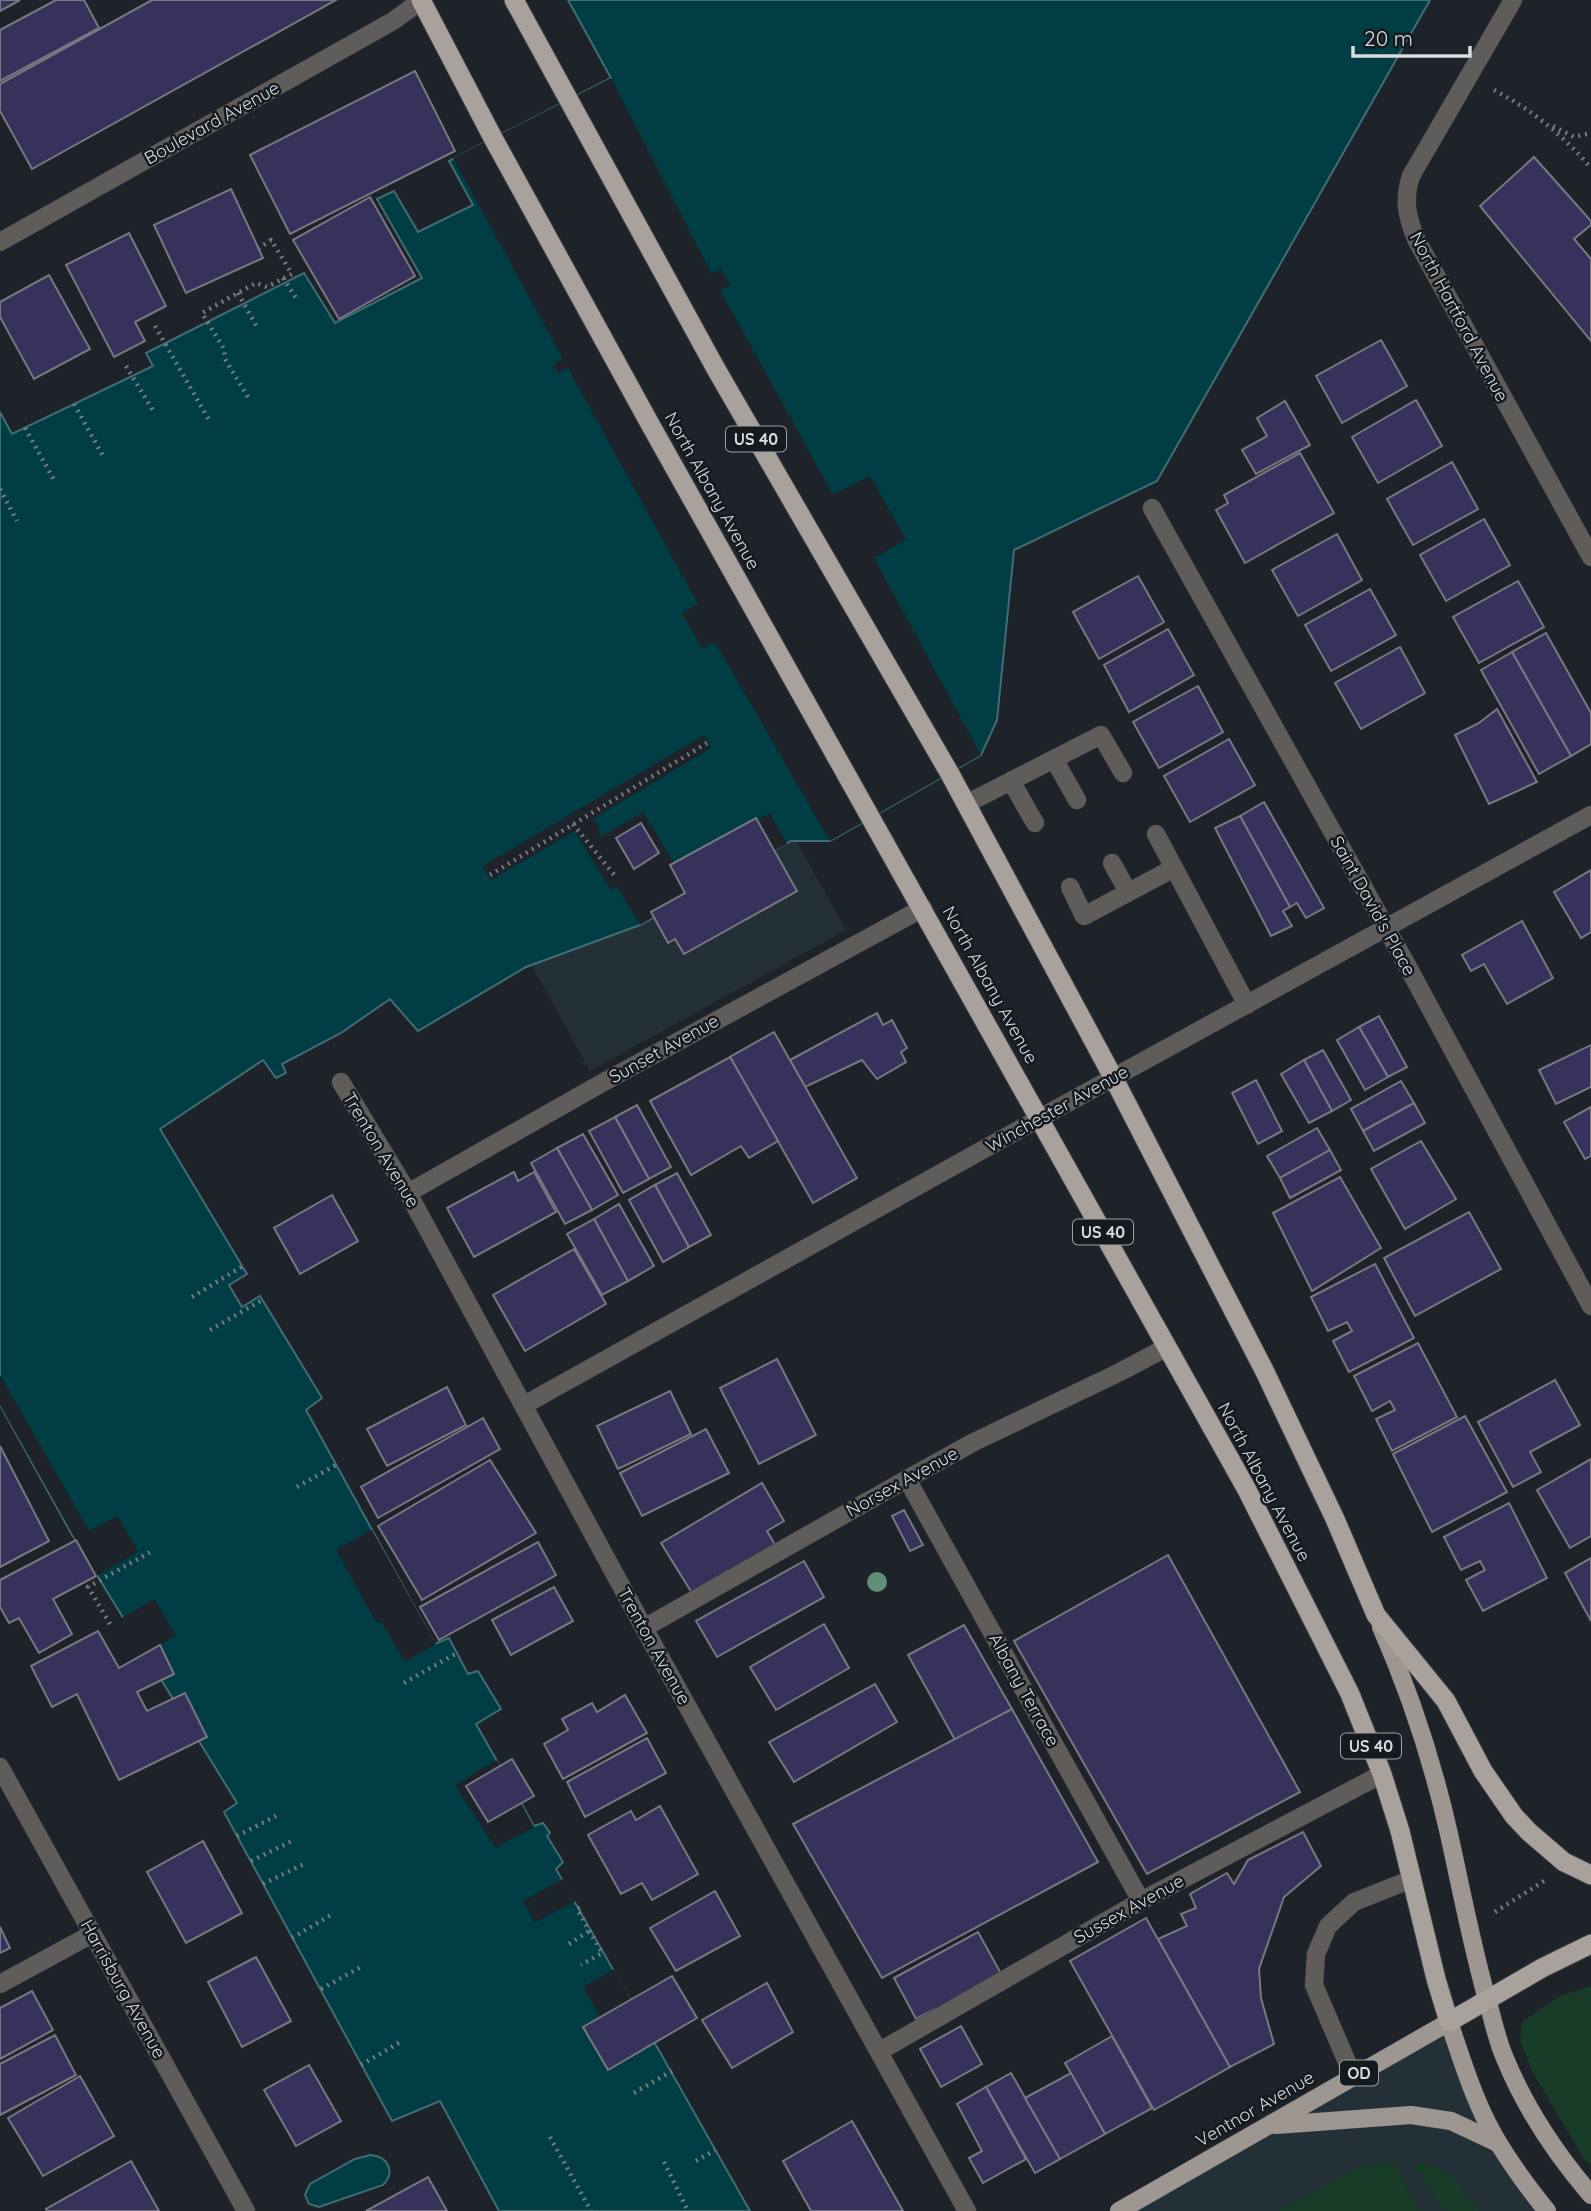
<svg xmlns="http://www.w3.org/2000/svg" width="1591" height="2211" font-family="Quicksand,sans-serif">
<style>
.built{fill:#243037}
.green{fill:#193c28}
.water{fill:#003d44;stroke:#416d73;stroke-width:2}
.pier{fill:#1d2328}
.building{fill:#37325c;stroke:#787880;stroke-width:2}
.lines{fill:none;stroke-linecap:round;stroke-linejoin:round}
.service-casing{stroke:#373d42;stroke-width:19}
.minor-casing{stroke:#373d42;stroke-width:19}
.tertiary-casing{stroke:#373d42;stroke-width:19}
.primary-casing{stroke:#373d42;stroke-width:19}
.trunk-casing{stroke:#373d42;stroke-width:21}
.path{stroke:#767b7f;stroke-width:4.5;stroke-dasharray:2 5;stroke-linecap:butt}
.service{stroke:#5f5c5a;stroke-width:18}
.minor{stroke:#5f5c5a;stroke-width:18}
.tertiary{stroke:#5f5c5a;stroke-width:18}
.primary{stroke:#9d9691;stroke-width:18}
.trunk{stroke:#a9a29c;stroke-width:19}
.tree{fill:#618e76}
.labels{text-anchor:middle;stroke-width:5;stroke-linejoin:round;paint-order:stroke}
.shield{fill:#141a1e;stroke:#9ea2a6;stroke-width:2}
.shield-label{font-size:16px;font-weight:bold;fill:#d9dde0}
.street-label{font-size:18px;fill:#d9dde0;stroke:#141a1e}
</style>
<rect width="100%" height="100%" fill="#1d2328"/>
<g class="built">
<polygon points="774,801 846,930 590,1071 519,942"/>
<polygon points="1449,2022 1466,2073 1547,2211 1119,2211"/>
</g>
<g class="green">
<polygon points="1591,1986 1591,2165 1584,2159 1533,2073 1520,2041 1522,2022 1558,1997"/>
<polygon points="1395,2162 1406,2187 1421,2211 1278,2211 1363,2164"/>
<path d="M1421,2162C1447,2166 1466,2189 1479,2211H1446C1433,2198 1423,2183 1416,2166Z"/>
</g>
<g class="water">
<polygon points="568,0 1430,0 1157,481 1014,550 997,720 981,755 830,841 791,841 640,925 526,967 418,1031 390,999 341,1033 282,1064 286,1073 276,1078 263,1060 160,1129 247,1274 229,1285 242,1307 260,1296 322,1398 306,1410 435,1644 449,1638 468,1674 478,1671 501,1709 476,1724 534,1826 543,1823 550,1833 547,1836 563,1862 556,1869 750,2211 499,2211 440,2101 392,2121 224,1812 237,1803 71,1533 0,1405 0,412 12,434 153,366 146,353 304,273 335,323 422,278 377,199 394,191 418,232 473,205 449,161 611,78"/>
<path d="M370,2155C388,2156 396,2172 383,2185L319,2207L309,2204L305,2195L310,2184L355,2159Z"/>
</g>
<g class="pier">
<polygon points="611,78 711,273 721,269 730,285 720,290 833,495 870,476 906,540 874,558 981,755 830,841 715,642 702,649 682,613 698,604 568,368 558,373 554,365 563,359 453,158"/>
<polygon points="704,735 711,748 591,820 598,822 600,837 643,812 676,866 770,813 787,844 700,889 640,925 617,887 611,890 575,831 491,880 483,866"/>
<polygon points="0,1375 89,1531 118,1516 138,1552 96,1576 0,1405"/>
<polygon points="372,1530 436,1644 405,1662 383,1624 375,1621 336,1549"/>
<polygon points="155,1599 176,1636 142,1655 120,1619"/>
<polygon points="497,1760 534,1827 496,1848 455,1785"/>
<polygon points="563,1879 576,1901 535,1922 523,1901"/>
<polygon points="614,1969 631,2000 600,2017 583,1987"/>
</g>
<g class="building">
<polygon points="0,0 20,0 0,11"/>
<polygon points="56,0 84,0 99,28 0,81 0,30"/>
<polygon points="152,0 336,0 32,169 0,111 0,84"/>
<polygon points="415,71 455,151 290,234 250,155"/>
<polygon points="1534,157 1591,221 1591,225 1574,239 1591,259 1591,341 1480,206"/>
<polygon points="231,189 263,258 186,293 154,225"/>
<polygon points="370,197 415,276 339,319 293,240"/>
<polygon points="129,233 166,306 135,322 145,341 114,357 66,265"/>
<polygon points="49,275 90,349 34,379 0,317 0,302"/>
<polygon points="1381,340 1407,386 1342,423 1316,376"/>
<polygon points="1416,400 1442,446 1378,483 1352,437"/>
<polygon points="1285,401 1310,445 1256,474 1242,450 1267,436 1257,418"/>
<polygon points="1300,453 1334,513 1245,563 1216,510 1228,503 1224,495"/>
<polygon points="1452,462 1478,509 1413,545 1387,499"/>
<polygon points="1484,519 1510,565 1446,601 1420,555"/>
<polygon points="1337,534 1362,580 1298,616 1272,570"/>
<polygon points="1138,576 1164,622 1099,659 1073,612"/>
<polygon points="1518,581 1544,627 1479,663 1453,617"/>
<polygon points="1370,589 1396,635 1331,671 1305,625"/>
<polygon points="1168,629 1194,675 1129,712 1104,665"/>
<polygon points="1546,633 1591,713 1591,744 1571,756 1512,652"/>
<polygon points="1400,647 1425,693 1361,729 1335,683"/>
<polygon points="1512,652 1571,756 1539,774 1481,670"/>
<polygon points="1198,686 1223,732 1159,768 1133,722"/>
<polygon points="1497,709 1537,782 1489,804 1455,735 1479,723"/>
<polygon points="1229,739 1255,785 1190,822 1164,776"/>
<polygon points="1264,802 1324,908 1306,918 1297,903 1290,907 1240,816"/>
<polygon points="1240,816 1290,907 1283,911 1292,926 1271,936 1215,828"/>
<polygon points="756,818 797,891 684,954 675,939 668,943 651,912 685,893 670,865"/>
<polygon points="641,823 659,853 634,869 616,838"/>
<polygon points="1591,870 1591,932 1581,938 1554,892"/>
<polygon points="1522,921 1553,978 1507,1004 1484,964 1471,971 1462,955"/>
<polygon points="877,1013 883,1025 892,1020 907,1048 901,1052 906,1062 877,1079 862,1060 805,1087 790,1060"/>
<polygon points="1379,1016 1407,1067 1388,1077 1359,1027"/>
<polygon points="1359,1027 1388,1077 1365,1090 1337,1040"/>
<polygon points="774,1032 857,1178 813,1203 730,1057"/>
<polygon points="1591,1045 1591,1087 1556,1104 1539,1070"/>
<polygon points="1323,1050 1351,1100 1332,1111 1304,1060"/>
<polygon points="730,1057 778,1141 749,1158 741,1146 691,1175 650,1101"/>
<polygon points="1304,1060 1332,1111 1309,1123 1281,1074"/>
<polygon points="1256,1080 1282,1131 1258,1144 1232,1093"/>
<polygon points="1401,1081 1414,1103 1363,1131 1351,1109"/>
<polygon points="1414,1103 1425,1123 1374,1151 1363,1131"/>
<polygon points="637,1105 671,1167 649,1179 615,1117"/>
<polygon points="1591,1107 1591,1156 1585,1159 1564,1122"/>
<polygon points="615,1117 649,1179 623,1193 589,1131"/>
<polygon points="1317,1128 1330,1150 1280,1178 1267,1156"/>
<polygon points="583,1134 618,1195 592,1210 557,1148"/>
<polygon points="1421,1141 1456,1199 1405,1229 1371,1169"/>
<polygon points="557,1148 592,1210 565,1224 531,1163"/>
<polygon points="1330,1150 1341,1170 1290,1198 1280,1178"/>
<polygon points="514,1172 518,1181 534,1172 556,1212 474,1257 447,1208"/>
<polygon points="677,1173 711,1235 689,1247 655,1185"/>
<polygon points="1340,1177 1381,1248 1312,1291 1273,1213"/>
<polygon points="655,1185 689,1247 663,1262 629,1200"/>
<polygon points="332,1195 358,1241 300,1274 274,1228"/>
<polygon points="619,1204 654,1266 628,1281 594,1219"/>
<polygon points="1469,1212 1501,1269 1415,1316 1384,1258"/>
<polygon points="594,1219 628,1281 602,1295 567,1234"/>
<polygon points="574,1249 606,1304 525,1351 493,1295"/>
<polygon points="1375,1264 1414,1338 1349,1372 1333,1341 1352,1331 1347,1322 1328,1331 1311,1297"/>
<polygon points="1418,1343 1457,1417 1392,1451 1376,1419 1395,1410 1390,1401 1372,1411 1354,1376"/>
<polygon points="777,1359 816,1435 759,1464 720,1388"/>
<polygon points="1555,1380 1580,1425 1530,1452 1541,1472 1513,1487 1478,1422"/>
<polygon points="447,1387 466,1425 387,1466 367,1429"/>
<polygon points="670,1391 691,1434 618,1469 597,1426"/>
<polygon points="1465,1416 1507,1492 1432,1532 1393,1454"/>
<polygon points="483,1418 500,1449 378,1518 361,1487"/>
<polygon points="706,1429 729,1473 642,1516 620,1473"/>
<polygon points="0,1446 49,1541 0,1567"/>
<polygon points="1591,1459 1591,1536 1570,1548 1537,1490"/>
<polygon points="490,1460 536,1533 422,1600 378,1526"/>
<polygon points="762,1483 784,1521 767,1531 777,1548 695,1598 661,1543"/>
<polygon points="1509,1503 1547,1578 1483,1611 1466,1580 1485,1570 1480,1561 1461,1570 1444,1537"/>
<polygon points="904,1510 923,1545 910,1551 892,1516"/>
<polygon points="76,1540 96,1576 53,1599 72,1634 39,1653 19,1618 9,1623 0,1607 0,1580"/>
<polygon points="538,1542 556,1575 439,1640 420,1607"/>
<polygon points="1168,1555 1300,1792 1147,1874 1014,1641"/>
<polygon points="1591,1558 1591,1621 1565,1573"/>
<polygon points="804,1561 824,1597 717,1657 696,1621"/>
<polygon points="554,1587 573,1621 511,1655 492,1620"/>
<polygon points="824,1624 849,1668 776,1710 750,1667"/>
<polygon points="964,1625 1012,1709 955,1740 908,1655"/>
<polygon points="98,1631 119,1668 160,1645 174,1674 137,1692 147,1711 185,1693 207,1737 119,1780 77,1694 52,1707 31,1666"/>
<polygon points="875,1684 897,1722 794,1782 769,1742"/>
<polygon points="625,1695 647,1733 563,1779 544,1744 568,1730 562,1719 592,1703 597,1712"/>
<polygon points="1012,1709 1098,1862 882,1978 793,1824"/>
<polygon points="647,1738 666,1773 585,1817 567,1782"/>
<polygon points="512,1759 534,1796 488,1822 466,1786"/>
<polygon points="660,1806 698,1874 652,1900 642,1883 621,1894 588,1835 631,1811 636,1820"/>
<polygon points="1303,1832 1321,1866 1284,1897 1259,1969 1261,1998 1274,2044 1230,2067 1158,1939 1187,1926 1181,1914 1196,1908 1190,1894 1227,1873 1234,1884 1248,1860"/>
<polygon points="203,1841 242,1913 186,1943 147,1872"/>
<polygon points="715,1891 740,1936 676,1971 650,1928"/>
<polygon points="1146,1918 1230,2067 1154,2110 1070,1961"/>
<polygon points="0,1927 10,1948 0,1953"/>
<polygon points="978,1932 1004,1979 938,2015 935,2009 916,2019 894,1978"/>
<polygon points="256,1957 291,2021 242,2047 208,1982"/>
<polygon points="672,1976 697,2018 608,2070 583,2027"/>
<polygon points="767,1983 793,2032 732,2068 702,2020"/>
<polygon points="32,1991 53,2030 0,2059 0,2008"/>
<polygon points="961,2026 982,2064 941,2087 920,2049"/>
<polygon points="55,2035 76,2075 0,2115 0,2064"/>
<polygon points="1112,2036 1152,2108 1105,2134 1065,2063"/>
<polygon points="309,2065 341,2121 296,2146 264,2090"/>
<polygon points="1011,2073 1060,2159 1035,2173 986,2087"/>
<polygon points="1071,2073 1105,2134 1060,2159 1025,2098"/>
<polygon points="80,2076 114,2136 43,2176 8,2118"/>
<polygon points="986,2087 1026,2159 983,2183 969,2158 982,2151 957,2104"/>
<polygon points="852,2121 903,2211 811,2211 783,2161"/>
<polygon points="131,2161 159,2211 47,2211 46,2209"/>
<polygon points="428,2177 447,2211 366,2211"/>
</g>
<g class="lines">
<defs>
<g id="service">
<polyline points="1054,759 1077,800"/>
<polyline points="1011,781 1035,823"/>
<polyline points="966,804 1101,735 1123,773"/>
<polyline points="1156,834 1247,1005"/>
<polyline points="1112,863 1128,892"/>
<polyline points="1070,887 1084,916 1174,868"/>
<polyline points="1353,2076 1314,1985 1316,1954 1328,1926 1354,1902 1412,1879"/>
</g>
<g id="minor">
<polyline points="0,242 393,21 422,0"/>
<polyline points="1152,508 1409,969 1591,1306"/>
<polyline points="341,1082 408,1193 644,1628 967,2211"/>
<polyline points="408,1193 602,1083 923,908"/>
<polyline points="524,1405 1040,1118"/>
<polyline points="907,1479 1141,1901"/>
<polyline points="644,1628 907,1479 974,1442 1120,1372 1167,1347"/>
<polyline points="0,1767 246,2211"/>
<polyline points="0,1984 92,1934"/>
<polyline points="880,2051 1141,1901 1382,1774"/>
</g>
<g id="tertiary">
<path d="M1513,0L1411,176C1403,200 1407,218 1417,241L1591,557"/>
<polyline points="1040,1118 1591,815"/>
</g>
<g id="primary">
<path d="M1381,1627C1410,1693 1433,1763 1449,1834C1462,1893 1473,1952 1490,2010C1494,2025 1498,2042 1504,2056C1525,2108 1555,2153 1591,2195"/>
<polyline points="1276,2125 1411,2115 1451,2121 1498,2143"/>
<path d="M1119,2211L1449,2022C1463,2063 1476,2107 1499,2144C1513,2167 1530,2190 1547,2211"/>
</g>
<g id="trunk">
<polyline points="421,0 493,138 650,424 1246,1488 1350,1694 1382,1774 1400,1831 1436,1979 1449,2022 1542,1968 1591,1944"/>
<polyline points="514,0 716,369 950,774 1113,1077 1265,1372 1335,1519 1376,1615 1446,1701 1483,1771 1514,1816 1529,1832 1564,1862 1591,1875"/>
</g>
</defs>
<use href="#service" class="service-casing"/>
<use href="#minor" class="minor-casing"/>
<use href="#tertiary" class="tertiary-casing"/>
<use href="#primary" class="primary-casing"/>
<use href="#trunk" class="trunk-casing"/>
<g class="path">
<path d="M1494,90C1532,110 1563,135 1591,168"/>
<polyline points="1553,126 1574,137 1591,133"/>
<polyline points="283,278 298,301"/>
<polyline points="238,293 257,327"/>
<polyline points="155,326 209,420"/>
<polyline points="126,366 155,414"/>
<polyline points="248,397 225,359 224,349 202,313 256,283 267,287 292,274 271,240 258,249"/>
<polyline points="74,404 103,456"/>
<polyline points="25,428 54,480"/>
<polyline points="0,489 17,521"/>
<polyline points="573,824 615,876"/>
<polyline points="490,875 707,743"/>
<polyline points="192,1297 243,1266"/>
<polyline points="210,1330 262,1300"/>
<polyline points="297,1487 336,1465"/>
<polyline points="110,1624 88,1587 154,1550"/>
<polyline points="404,1683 457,1653"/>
<polyline points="237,1836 276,1816"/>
<polyline points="251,1861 292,1841"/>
<polyline points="263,1884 304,1864"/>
<polyline points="580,1908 577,1909 602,1953 581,1965"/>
<polyline points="1495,1912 1544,1881"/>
<polyline points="292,1938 331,1915"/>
<polyline points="569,1944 589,1931"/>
<polyline points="321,1989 361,1967"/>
<polyline points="361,2065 402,2041"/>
<polyline points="634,2093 672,2071"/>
<polyline points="550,2137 591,2211"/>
<polyline points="696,2161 715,2150"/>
<polyline points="664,2162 688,2211"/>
</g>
<use href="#service" class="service"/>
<use href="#minor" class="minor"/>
<use href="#tertiary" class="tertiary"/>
<use href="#primary" class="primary"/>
<use href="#trunk" class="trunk"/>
</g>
<circle class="tree" cx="877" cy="1582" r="10"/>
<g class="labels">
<g class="shield">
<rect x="726" y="426.5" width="60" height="25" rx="5"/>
<rect x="1073" y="1219.5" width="60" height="25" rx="5"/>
<rect x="1341" y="1733.5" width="60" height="25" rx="5"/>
<rect x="1340" y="2060.5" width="38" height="25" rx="5"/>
</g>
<g class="shield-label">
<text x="756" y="445">US 40</text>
<text x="1103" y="1238">US 40</text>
<text x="1371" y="1752">US 40</text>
<text x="1359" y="2079">OD</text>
</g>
<g class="street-label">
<text transform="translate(212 123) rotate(-29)" y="6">Boulevard Avenue</text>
<text transform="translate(1459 317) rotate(62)" y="6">North Hartford Avenue</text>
<text transform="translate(712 491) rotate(61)" y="6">North Albany Avenue</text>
<text transform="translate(1373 906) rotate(61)" y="6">Saint David's Place</text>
<text transform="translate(990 985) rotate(61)" y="6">North Albany Avenue</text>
<text transform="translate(664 1049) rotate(-29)" y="6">Sunset Avenue</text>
<text transform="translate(1057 1109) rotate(-29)" y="6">Winchester Avenue</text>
<text transform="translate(381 1150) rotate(59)" y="6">Trenton Avenue</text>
<text transform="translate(902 1482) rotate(-29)" y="6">Norsex Avenue</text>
<text transform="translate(1264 1482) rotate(62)" y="6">North Albany Avenue</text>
<text transform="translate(654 1646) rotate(61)" y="6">Trenton Avenue</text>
<text transform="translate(1024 1690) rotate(61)" y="6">Albany Terrace</text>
<text transform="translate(1129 1909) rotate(-29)" y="6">Sussex Avenue</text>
<text transform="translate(123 1989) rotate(61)" y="6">Harrisburg Avenue</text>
<text transform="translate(1255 2109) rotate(-30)" y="6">Ventnor Avenue</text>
</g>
</g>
<path d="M1353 46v10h117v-10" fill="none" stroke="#d9dde0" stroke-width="3.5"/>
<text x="1364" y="46" font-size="21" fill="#d9dde0" stroke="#141a1e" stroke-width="5" paint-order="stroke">20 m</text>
</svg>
